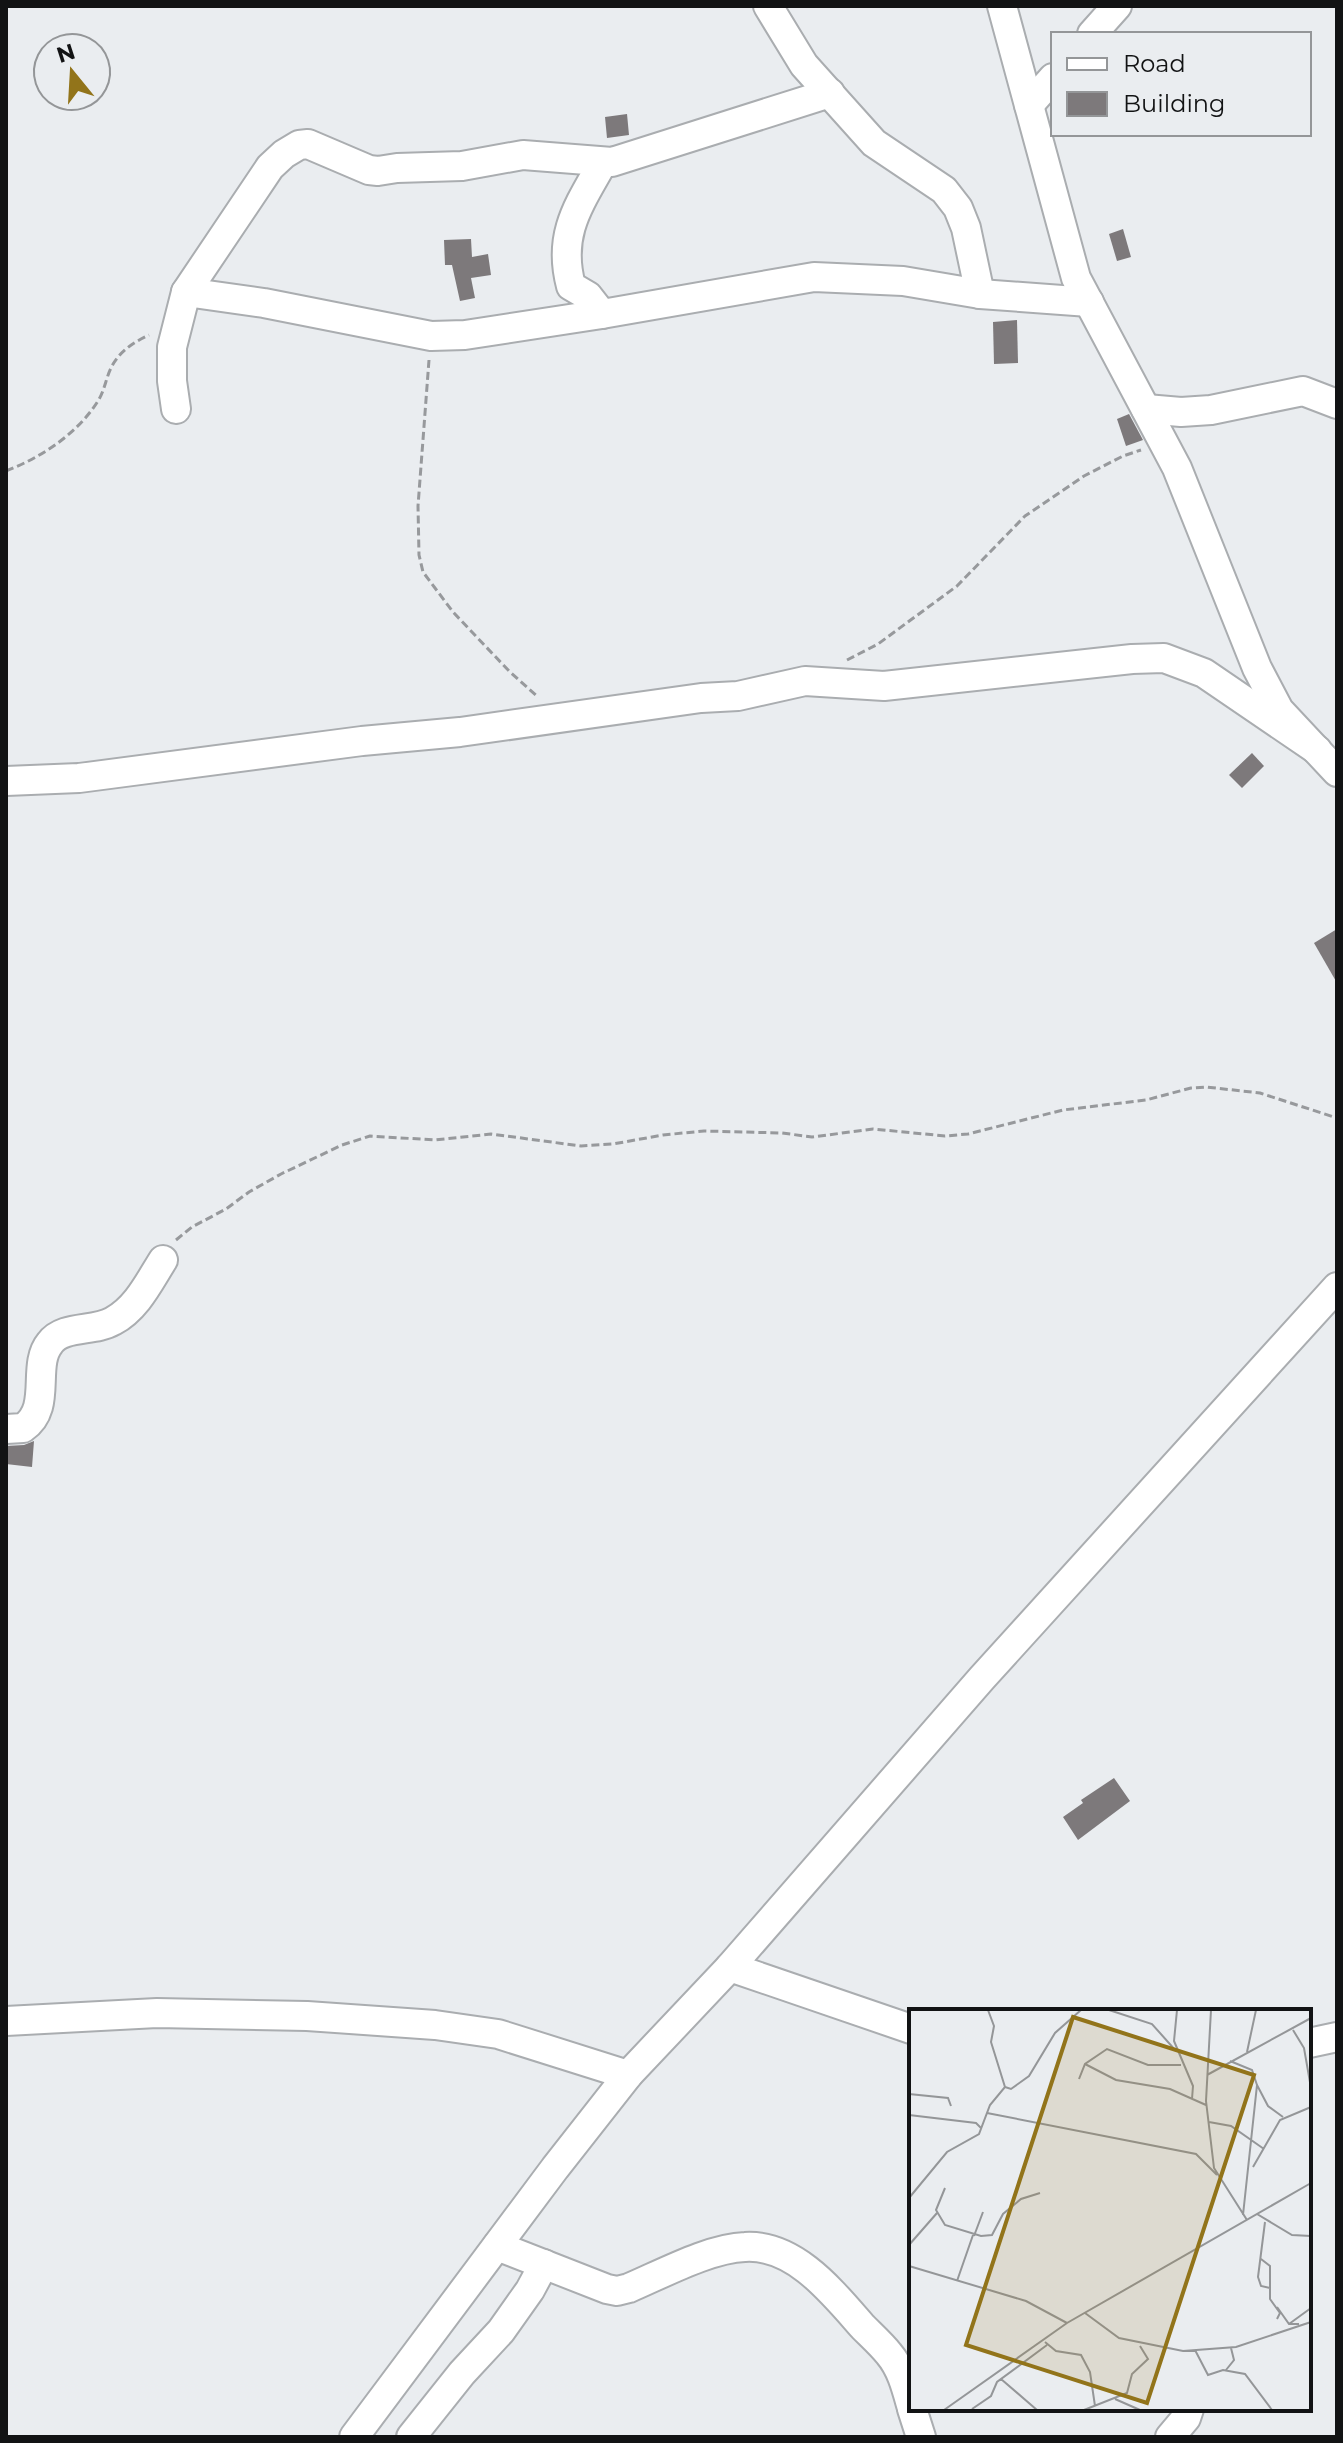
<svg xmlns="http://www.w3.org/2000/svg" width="1343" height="2443" font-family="Montserrat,sans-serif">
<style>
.building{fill:#7d797b}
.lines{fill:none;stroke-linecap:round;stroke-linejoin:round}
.minor-casing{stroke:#aaadb0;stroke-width:32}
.path{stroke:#97999c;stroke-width:3;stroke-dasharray:8 4;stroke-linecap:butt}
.minor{stroke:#fff;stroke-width:28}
.inset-road{fill:none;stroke:#949698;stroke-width:2}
.view{fill:#92741a;fill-opacity:0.15;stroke:#92741a;stroke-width:4}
.inset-edge{fill:none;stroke:#121314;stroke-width:4}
</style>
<rect width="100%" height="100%" fill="#eaedf0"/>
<g class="building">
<polygon points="627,114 629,135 607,138 605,117"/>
<polygon points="1123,229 1131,257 1117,261 1109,234"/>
<polygon points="471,239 472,257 488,254 491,275 471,278 475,298 460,301 452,265 445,265 444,240"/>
<polygon points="1017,320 1018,363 994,364 993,322"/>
<polygon points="1129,414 1143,440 1126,446 1117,419"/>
<polygon points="1252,753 1264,766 1242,788 1229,775"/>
<polygon points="1337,929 1337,983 1314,943"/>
<polygon points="34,1441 32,1467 6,1464 6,1446 24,1445"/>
<polygon points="1114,1778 1130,1801 1078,1840 1063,1817 1083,1803 1081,1800"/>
</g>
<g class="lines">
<defs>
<g id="minor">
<polyline points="768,6 804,65 874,143 944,190 958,208 966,228 980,294"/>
<polyline points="1002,6 1076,278 1177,468 1257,668 1279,710 1337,772"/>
<polyline points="1092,34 1117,6"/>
<polyline points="1029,105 1053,78"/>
<polyline points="186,292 264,303 431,336 465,335 602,314 814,277 903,281 980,294 1089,302"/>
<path d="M602,314L588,296L571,286C557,234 579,205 603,162"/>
<polyline points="176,409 172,381 172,347 186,292 270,167 284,154 299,145 308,144 369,170 378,171 397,168 462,166 523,155 612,162 830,93"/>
<polyline points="1146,409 1181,412 1211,410 1303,391 1337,404"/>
<polyline points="6,781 79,778 362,741 460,732 701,698 738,696 805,681 884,686 1132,659 1164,658 1204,673 1317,750"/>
<path d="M6,1429L23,1428C53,1408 31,1366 50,1343C63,1325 94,1332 113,1321C137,1308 149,1282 163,1260"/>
<polyline points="730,1967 911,2029"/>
<polyline points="6,2021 157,2013 307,2016 435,2025 498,2034 628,2075"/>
<polyline points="1309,2043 1337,2037"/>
<path d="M497,2246L607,2289L617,2291L629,2288C662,2274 710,2248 745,2247C795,2244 833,2293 863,2327C872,2336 882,2345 889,2354C901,2368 906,2387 911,2405"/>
<polyline points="912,2409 921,2437"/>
<polyline points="354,2437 555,2168 628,2075 730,1967 982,1678 1337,1287"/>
<polyline points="411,2437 462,2373 501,2331 530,2290 544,2264"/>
<polyline points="1170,2437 1186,2418 1189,2409"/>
</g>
</defs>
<use href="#minor" class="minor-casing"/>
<g class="path">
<polyline points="429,360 418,506 419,555 423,572 453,612 509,671 538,697"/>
<path d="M6,471C42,457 77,434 98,401C105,390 106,377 112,366C120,351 134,342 149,335"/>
<polyline points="847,660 878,644 957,586 1025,516 1084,476 1123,456 1141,450"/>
<polyline points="176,1240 192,1227 226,1209 249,1192 281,1174 342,1145 370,1136 435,1140 491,1134 581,1146 613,1144 663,1135 704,1131 782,1133 812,1137 873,1129 945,1136 968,1134 1063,1110 1146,1100 1191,1088 1206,1087 1260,1093 1337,1118"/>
</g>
<use href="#minor" class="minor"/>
</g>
<g transform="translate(909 2009)">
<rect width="402" height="402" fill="#eaedf0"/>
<path class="inset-road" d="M200,1L243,15L267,42M268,1L265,32L284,77L283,90M302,1L297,92L305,159L338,211M384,21L395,39L402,79M338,43L347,1M321,52L343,61L348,76L334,206M176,55L207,71L261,80L297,96M298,66L402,9M170,70L176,55L198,40L239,56H272M348,76L359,97L374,108M96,78L102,80L120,67L146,24L172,1M0,85L39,89L42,97M78,104L287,145L308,166M0,106L67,114L72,119M300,113L322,117L355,140M344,158L371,111L402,98M36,179L27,201L36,216L72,227L83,226L94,205L112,190L131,184M0,189L38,143L70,125L81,96L96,78L82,33L85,17L79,1M348,205L383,226L402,227M356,213L349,268L352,277L361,279M65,227L74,203M0,236L28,204M352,250L361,257V290L371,304L368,310M0,257L117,292L158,314M48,272L64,226M368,298L380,315H390M176,304L210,329L274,342L327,338L402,313M380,315L402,299M136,333L147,342L172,346L181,363L186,397M286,341L299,366L314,361L336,365L363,401M317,361L325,351L322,339M92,370L128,401M206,390L231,401M63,400L82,387L88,373L138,336M35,401L158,314L402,174M175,401L218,384L223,365L239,350L231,337"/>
<path class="view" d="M164,8L345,66L238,394L57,336Z"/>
<rect width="402" height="402" class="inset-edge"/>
</g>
<rect width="1343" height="2443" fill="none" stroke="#121314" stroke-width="16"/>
<rect x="1051" y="32" width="260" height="104" fill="#eaedf0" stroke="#949698" stroke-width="2"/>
<rect x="1067" y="58" width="40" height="12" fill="#ffffff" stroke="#949698" stroke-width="2"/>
<text x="1123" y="72" font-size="24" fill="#121314">Road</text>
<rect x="1067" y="92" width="40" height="24" fill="#7d797b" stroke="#949698" stroke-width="2"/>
<text x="1123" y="112" font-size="24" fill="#121314">Building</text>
<g transform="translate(72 72) rotate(342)"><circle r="38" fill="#eaedf0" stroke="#949698" stroke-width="2"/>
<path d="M0-6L14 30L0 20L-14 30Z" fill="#92741a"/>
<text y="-12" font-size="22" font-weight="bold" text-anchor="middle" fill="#121314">N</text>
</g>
</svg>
